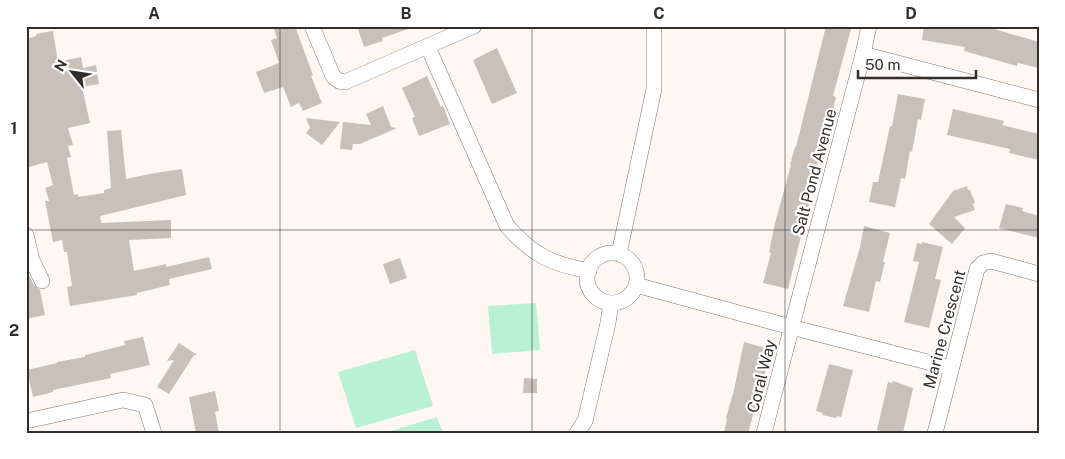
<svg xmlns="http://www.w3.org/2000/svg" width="1065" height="459" font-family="'Public Sans',sans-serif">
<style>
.green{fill:#b9f1d5}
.building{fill:#c9c0b9}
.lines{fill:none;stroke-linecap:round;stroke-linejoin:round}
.minor-casing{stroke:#807771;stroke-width:16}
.minor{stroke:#fff;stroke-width:15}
.grid{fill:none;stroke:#312e2b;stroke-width:1;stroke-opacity:0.55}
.labels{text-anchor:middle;stroke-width:4.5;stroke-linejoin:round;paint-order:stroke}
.street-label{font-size:16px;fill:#312e2b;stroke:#fff}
.neatline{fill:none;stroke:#312e2b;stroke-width:2}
.grid-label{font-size:16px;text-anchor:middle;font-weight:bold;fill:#312e2b}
</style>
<rect width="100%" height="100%" fill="#fff7f1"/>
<g class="green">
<polygon points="536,303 540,350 492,354 488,306"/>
<polygon points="415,350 433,406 356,428 338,372"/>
<polygon points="437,417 443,433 384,433"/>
</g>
<g class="building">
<polygon points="273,26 295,26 313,75 311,76 322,103 303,111 299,103 291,107 283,87 264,93 256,72 279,63 271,40 277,38"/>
<polygon points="357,26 410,26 411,28 382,38 383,41 364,47"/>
<polygon points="826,26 840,26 851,29 833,96 836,97 825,141 824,141 812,183 814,184 788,289 763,283 771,253 769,252 775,223 791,165 790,165 795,147 796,147"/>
<polygon points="924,26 984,26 1039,42 1039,68 1018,63 1017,66 964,51 965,47 922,40"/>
<polygon points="53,31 58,62 81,57 83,68 96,65 99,84 82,87 90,123 68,128 73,145 68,146 71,157 67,158 74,195 78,194 78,197 104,193 104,190 111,188 107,131 121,130 126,179 155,173 182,169 186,195 100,216 101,223 171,220 171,238 129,240 134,271 166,264 166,267 209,257 212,269 169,279 170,285 137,293 137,295 70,306 67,287 72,286 67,252 64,252 62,240 53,242 45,201 49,201 45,188 53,185 47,162 29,167 26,157 26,39 36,36 36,34"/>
<polygon points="497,48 517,93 492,104 473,60"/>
<polygon points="427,76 441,107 443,106 450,124 419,136 412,118 415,117 402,88"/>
<polygon points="898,94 925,99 921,120 918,119 912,152 910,151 905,179 901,178 895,207 869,202 873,182 878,182 890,126 892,126"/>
<polygon points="383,106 391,127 397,128 360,144 353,144 352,150 340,149 343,122 371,125 366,114"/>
<polygon points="953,109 1004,121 1002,125 1039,134 1039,160 1009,153 1010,149 947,135"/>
<polygon points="306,118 340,122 322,145 306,133 310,128"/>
<polygon points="967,186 968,190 970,190 975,203 973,204 975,210 954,217 965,228 952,244 929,224 953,191"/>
<polygon points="1006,204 1023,208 1022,211 1039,216 1039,238 999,228"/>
<polygon points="864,226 890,233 883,262 885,262 880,282 876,281 869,312 843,306 860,247"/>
<polygon points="922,242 943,247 935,279 941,280 929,328 904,322 919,262 913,261 917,243 922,244"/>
<polygon points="400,258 407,278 390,284 383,264"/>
<polygon points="26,270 34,285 40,290 45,315 26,319"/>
<polygon points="143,337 150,365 110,374 111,378 53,390 53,392 33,397 27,370 57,363 57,362 85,357 85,355 125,345 124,341"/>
<polygon points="744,342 770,349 761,395 759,394 748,433 724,433 727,419 726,418 734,390"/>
<polygon points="179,343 197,355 194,355 169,394 157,387 174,360 167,361"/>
<polygon points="829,364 853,370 841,417 837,416 836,418 822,415 823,413 816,411"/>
<polygon points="524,378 537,379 537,393 523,393"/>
<polygon points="893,381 913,388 903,433 889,433 877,430 888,382 892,383"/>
<polygon points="215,391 219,411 215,412 219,433 196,433 189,397"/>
</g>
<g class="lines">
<defs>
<g id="minor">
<polyline points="312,26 333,76 339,81 345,82 474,26"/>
<path d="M428,47L507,226C532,255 552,264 589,271"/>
<polyline points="863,54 1039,100"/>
<polyline points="26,235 32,260 42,281"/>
<circle cx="612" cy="278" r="25"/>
<polyline points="619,254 654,89 654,26"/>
<polyline points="636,285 791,327 951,368"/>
<polyline points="26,421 123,400 145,405 154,433"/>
<polyline points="577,433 585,421 608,323 611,303"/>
<polyline points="764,433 863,54 869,26"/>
<polyline points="935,433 977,269 983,263 991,261 1039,274"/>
</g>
</defs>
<use href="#minor" class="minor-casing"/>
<use href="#minor" class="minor"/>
</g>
<path class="grid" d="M280,26V433M532,26V433M785,26V433M26,230H1039"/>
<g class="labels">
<g class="street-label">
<text transform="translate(814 172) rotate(-75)" y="6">Salt Pond Avenue</text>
<text transform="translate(944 329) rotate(-75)" y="6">Marine Crescent</text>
<text transform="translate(761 376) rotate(-76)" y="6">Coral Way</text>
</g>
</g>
<rect width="1065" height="459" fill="none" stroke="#ffffff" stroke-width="55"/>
<g transform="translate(72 72) rotate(300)" stroke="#ffffff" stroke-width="4" paint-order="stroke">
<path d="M0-4L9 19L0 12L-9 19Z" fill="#312e2b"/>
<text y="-8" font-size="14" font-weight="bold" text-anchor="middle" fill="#312e2b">N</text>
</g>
<path d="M858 70v8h118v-8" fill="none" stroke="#312e2b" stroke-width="2.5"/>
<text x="865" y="70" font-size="15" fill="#312e2b" stroke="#ffffff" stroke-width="4" paint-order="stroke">50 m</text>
<rect x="28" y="28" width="1010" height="404" class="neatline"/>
<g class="grid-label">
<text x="154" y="19">A</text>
<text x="406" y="19">B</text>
<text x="659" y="19">C</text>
<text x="911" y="19">D</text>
<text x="14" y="134">1</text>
<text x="14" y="336">2</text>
</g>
</svg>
